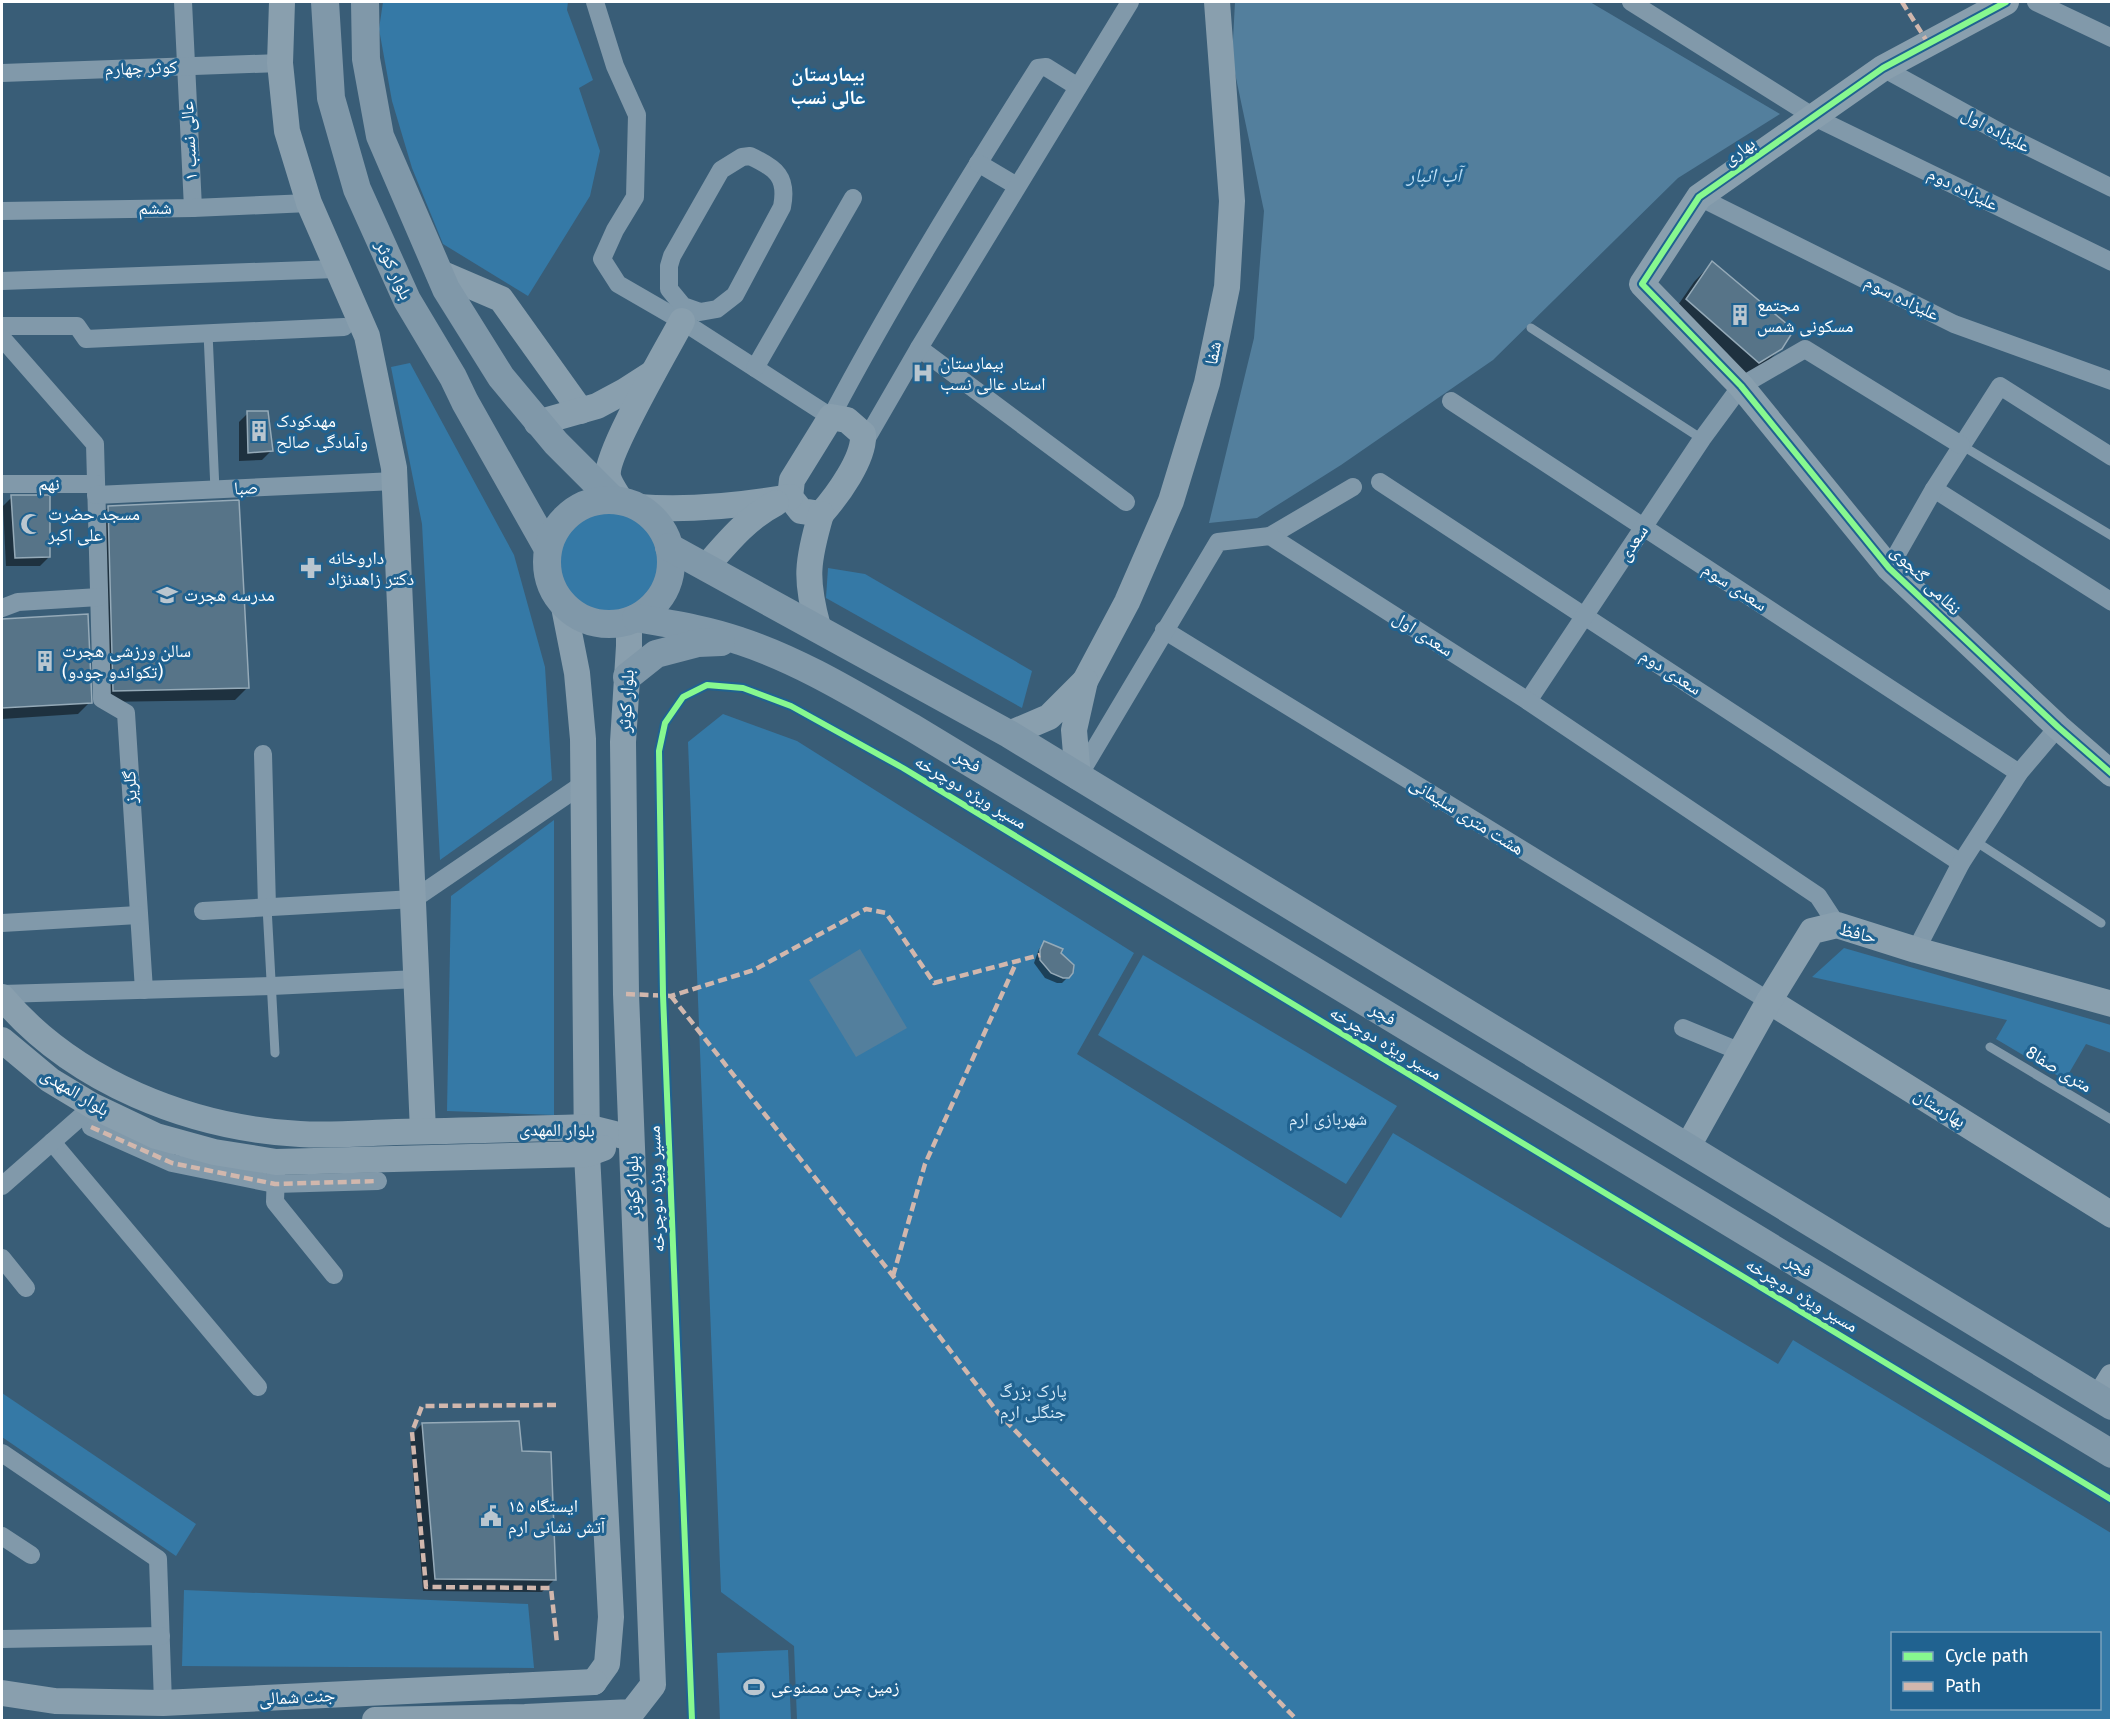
<svg xmlns="http://www.w3.org/2000/svg" width="2113" height="1722" font-family="'Fira Sans','Noto Naskh Arabic',sans-serif">
<style>
.green{fill:#3579a6;fill-rule:evenodd}
.water{fill:#537f9d}
.shadow{fill:#0007}
.building{fill:#577488;stroke:#95aab8;stroke-width:1.5}
.lines{fill:none;stroke-linecap:round;stroke-linejoin:round}
.lane{stroke:#8199aa;stroke-width:9}
.street{stroke:#8199aa;stroke-width:18}
.secondary{stroke:#899fae;stroke-width:26}
.primary{stroke:#8098a9;stroke-width:28}
.quiet{stroke:#d1b7ad;stroke-width:4.5;stroke-dasharray:9 4.5;stroke-linecap:butt}
.cycleway-casing{stroke:#206290;stroke-width:10}
.cycleway{stroke:#87f88f;stroke-width:6}
.labels{text-anchor:middle;stroke-width:6;stroke-linejoin:round;paint-order:stroke}
.street-label{font-size:18px;fill:#fff;stroke:#206290}
.poi-label{font-size:18px;fill:#fff;stroke:#206290;text-anchor:start}
.park-label{font-size:18px;fill:#d6ebf9;stroke:#206290}
.neighbourhood-label{font-size:20px;font-weight:bold;fill:#fff;stroke:#206290}
.water-label{font-size:20px;font-style:italic;fill:#bddef4;stroke:#206290}
</style>
<rect width="100%" height="100%" fill="#395d77"/>
<g class="green">
<polygon points="383,2 568,2 567,10 593,80 579,88 600,151 590,196 528,296 443,244 412,168 392,101 379,29"/>
<polygon points="410,363 514,555 545,667 552,780 440,860 422,524 391,367"/>
<circle cx="607" cy="561" r="51"/>
<polygon points="828,568 865,574 1032,671 1022,708 826,598"/>
<path d="M723,714L797,741L1134,953L1077,1054L1341,1218L1393,1133L1778,1364L1793,1340L2111,1533V1720H797L794,1646L721,1592L688,742ZM1892,1634H2100V1708H1892Z"/>
<polygon points="554,820 554,1115 447,1111 451,896"/>
<polygon points="1844,948 2111,1025 2111,1053 2086,1044 2065,1080 1996,1039 2007,1020 1812,977"/>
<polygon points="1143,955 1397,1106 1346,1184 1098,1035"/>
<polygon points="2,1393 196,1524 176,1556 2,1437"/>
<polygon points="184,1590 528,1604 534,1668 182,1666"/>
<polygon points="788,1650 791,1720 720,1720 717,1653"/>
</g>
<g class="water">
<polygon points="1235,2 1590,2 1780,114 1678,178 1493,360 1341,465 1257,518 1209,523 1254,338 1264,211 1232,59"/>
<polygon points="860,949 907,1028 856,1057 809,980"/>
</g>
<g class="shadow">
<polygon points="1712,263 1781,348 1762,367 1740,380 1669,318 1694,282"/>
<polygon points="248,413 271,451 262,460 239,461 239,422"/>
<polygon points="12,497 49,557 40,566 6,566 3,506"/>
<polygon points="109,507 247,688 235,700 101,702 96,519"/>
<polygon points="87,615 90,702 78,714 2,719 2,620"/>
<polygon points="1045,943 1068,977 1062,983 1057,983 1045,978 1034,963 1039,949"/>
<polygon points="422,1424 520,1453 554,1580 542,1592 423,1591 410,1436"/>
</g>
<g class="building">
<polygon points="1712,261 1794,330 1782,349 1759,363 1686,299"/>
<polygon points="247,411 268,411 273,451 248,453"/>
<polygon points="11,495 50,495 50,557 15,558"/>
<polygon points="239,500 249,688 113,691 108,506"/>
<polygon points="88,614 92,703 2,708 2,619"/>
<polygon points="1044,941 1063,949 1061,953 1074,965 1073,973 1069,978 1063,978 1051,973 1040,960 1040,950"/>
<polygon points="519,1421 522,1451 551,1452 556,1580 435,1579 422,1423"/>
</g>
<g class="lines">
<g class="lane">
<polyline points="1531,328 1702,439"/>
<polyline points="208,333 215,490"/>
<polyline points="1961,445 2112,536"/>
<polyline points="1975,841 2101,923"/>
<polyline points="267,907 275,1053"/>
<polyline points="1990,1047 2112,1120"/>
</g>
<g class="street">
<polyline points="183,2 193,208"/>
<path d="M595,2L615,66L637,115L635,197L615,230L602,259L618,284L682,321L831,417C894,298 966,182 1038,68L1046,67L1078,87"/>
<polyline points="1631,2 1814,117 2112,262"/>
<polyline points="2036,2 2112,38"/>
<polyline points="1883,68 2003,134 2112,188"/>
<polyline points="2,73 280,63"/>
<path d="M750,156C776,168 788,177 782,207L735,295L717,309L700,312L683,306L669,289V266L672,256L721,170L742,157Z"/>
<polyline points="978,163 1017,186"/>
<polyline points="1699,197 1954,324 2112,381"/>
<polyline points="2,211 193,208 309,203"/>
<polyline points="2,281 336,269"/>
<polyline points="2,326 77,326 86,339 344,327"/>
<polyline points="2,338 95,444 102,699 126,713 144,990"/>
<polyline points="919,348 1126,502"/>
<polyline points="755,368 853,198"/>
<polyline points="1451,401 2019,773"/>
<polyline points="864,443 919,348 1130,2"/>
<polyline points="1380,482 1961,863"/>
<polyline points="2,484 96,484"/>
<polyline points="1934,489 2112,602"/>
<polyline points="96,495 395,481"/>
<polyline points="1270,536 1353,487"/>
<polyline points="1889,568 1934,489 2000,386 2112,457"/>
<polyline points="2,608 18,602 99,597"/>
<polyline points="1164,630 1769,1001"/>
<polyline points="1528,701 1702,439 1741,386 1805,349 1961,445"/>
<polyline points="263,754 267,907"/>
<polyline points="1078,777 1218,542 1270,536 1528,701 1818,896 1837,925"/>
<polyline points="203,911 414,899 583,784"/>
<polyline points="2,923 138,915"/>
<polyline points="1916,950 1961,863 2019,773 2058,727"/>
<polyline points="2,994 272,986 417,979"/>
<polyline points="1683,1028 1741,1052"/>
<polyline points="91,1127 172,1163 275,1184 378,1181"/>
<polyline points="52,1142 258,1387"/>
<polyline points="276,1171 275,1202 334,1275"/>
<polyline points="2,1186 93,1106"/>
<polyline points="2,1258 26,1288"/>
<polyline points="2,1453 158,1559 163,1703"/>
<polyline points="2,1536 31,1555"/>
<polyline points="2,1639 161,1636"/>
</g>
<g class="secondary">
<polyline points="282,2 280,63 287,131 309,203 367,336 394,468 423,1131"/>
<polyline points="2006,2 1883,68 1699,197 1642,284 1741,386 1889,568 2058,727 2112,774"/>
<polyline points="438,272 501,299 581,411"/>
<path d="M831,417L847,420L863,434C865,458 837,496 821,514L801,511L790,497L792,480Z"/>
<polyline points="537,423 597,406 625,391 653,373"/>
<path d="M621,501C617,494 609,483 608,476C605,454 669,346 682,321"/>
<path d="M638,507C690,511 739,506 790,497"/>
<path d="M706,567C726,544 748,517 776,503"/>
<polyline points="564,607 577,673 583,739 587,1154 611,1617 607,1664 594,1682"/>
<path d="M818,627C805,579 807,562 821,514"/>
<polyline points="1085,681 1127,602 1171,501 1207,383 1227,287 1232,201 1217,2"/>
<polyline points="1009,734 1049,717 1085,681 1074,730 1078,777"/>
<path d="M2,997C74,1082 190,1128 300,1134C331,1136 364,1133 396,1132C459,1131 523,1129 587,1127L631,1138"/>
<polyline points="1769,1001 2112,1215"/>
<polyline points="2,1040 50,1080 93,1106 156,1136 214,1152 276,1162 587,1154 603,1148"/>
<polyline points="1687,1148 1769,1001 1812,931 1837,925 1916,950 2112,1004"/>
<polyline points="2099,1398 2112,1377"/>
<polyline points="2,1693 55,1701 163,1703 594,1682"/>
<polyline points="375,1720 525,1717 632,1712 653,1685 626,994 623,742 629,646 629,621"/>
</g>
<g class="primary">
<polyline points="325,2 331,98 357,189 407,300 453,377 465,402 547,547"/>
<polyline points="365,2 366,59 380,136 446,289 501,377 556,443 612,499"/>
<circle cx="609" cy="562" r="62"/>
<polyline points="669,547 1009,734 2112,1406"/>
<path d="M636,618C671,624 706,629 740,641C801,661 857,696 913,728L2112,1454"/>
<polyline points="627,677 656,654 698,643 721,642"/>
</g>
<g class="quiet">
<polyline points="1902,2 1928,43"/>
<polyline points="626,994 671,996 754,970 866,909 886,913 934,983 1040,955"/>
<polyline points="671,996 893,1276 999,1414 1297,1720"/>
<polyline points="91,1127 172,1163 275,1184 378,1181"/>
<polyline points="893,1276 925,1164 1017,961"/>
<polyline points="556,1405 422,1406 412,1432 426,1587 551,1588 557,1643"/>
<polyline points="394,1720 394,1719"/>
</g>
<defs>
<g id="cycleway">
<polyline points="2006,2 1883,68 1699,197 1642,284 1741,386 1889,568 2058,727 2112,774"/>
<polyline points="692,1720 663,995 659,751 665,723 683,697 707,685 743,688 791,706 903,768 2112,1500"/>
</g>
</defs>
<use href="#cycleway" class="cycleway-casing"/>
<use href="#cycleway" class="cycleway"/>
</g>
<defs>
<symbol id="building-bare" viewBox="-9 -9 18 18"><path d="M-4-6H4V6H1V3H-1V6H-4ZM-2.5-4.3h1.7v1.8h-1.7ZM.8-4.3h1.7v1.8H.8ZM-2.5-1h1.7V.8h-1.7ZM.8-1h1.7V.8H.8Z" fill="#bac6cf" stroke="#206290" stroke-width="2.5" paint-order="stroke"/></symbol>
<symbol id="hospital-bare" viewBox="-9 -9 18 18"><path d="M-5-5h3v3.5h4V-5h3V5h-3V1.5h-4V5h-3Z" fill="#bac6cf" stroke="#206290" stroke-width="2.5" paint-order="stroke"/></symbol>
<symbol id="mosque-bare" viewBox="-9 -9 18 18"><path d="M3.5-4.9A6 6 0 1 0 3.5 4.9A5 5 0 1 1 3.5-4.9Z" fill="#bac6cf" stroke="#206290" stroke-width="2.5" paint-order="stroke"/></symbol>
<symbol id="pharmacy-bare" viewBox="-9 -9 18 18"><path d="M-2-6h4v4h4v4h-4v4h-4v-4h-4v-4h4Z" fill="#bac6cf" stroke="#206290" stroke-width="2.5" paint-order="stroke"/></symbol>
<symbol id="school-bare" viewBox="-9 -9 18 18"><path d="M0-5L7-2L0 1L-7-2ZM-4 1L0 2.5L4 1V4Q0 6-4 4Z" fill="#bac6cf" stroke="#206290" stroke-width="2.5" paint-order="stroke"/></symbol>
<symbol id="civic-bare" viewBox="-9 -9 18 18"><path d="M-.6-6.5H3V-4.5H.6V-3L4-1V1h2V6H-6V1h2V-1L-.6-3ZM-1.2 2.5V6h2.4V2.5Z" fill="#bac6cf" stroke="#206290" stroke-width="2.5" paint-order="stroke"/></symbol>
<symbol id="stadium-bare" viewBox="-9 -9 18 18"><path d="M0-5a6.5 5 0 1 0 0 10a6.5 5 0 1 0 0-10ZM-3.5-1.8h7v3.6h-7Z" fill="#bac6cf" stroke="#206290" stroke-width="2.5" paint-order="stroke"/></symbol>
</defs>
<g fill-rule="evenodd">
<use href="#building-bare" x="1725" y="300" width="30" height="30"/>
<use href="#hospital-bare" x="908" y="358" width="30" height="30"/>
<use href="#building-bare" x="244" y="416" width="30" height="30"/>
<use href="#mosque-bare" x="16" y="509" width="30" height="30"/>
<use href="#pharmacy-bare" x="296" y="553" width="30" height="30"/>
<use href="#school-bare" x="152" y="580" width="30" height="30"/>
<use href="#building-bare" x="30" y="646" width="30" height="30"/>
<use href="#civic-bare" x="476" y="1501" width="30" height="30"/>
<use href="#stadium-bare" x="739" y="1672" width="30" height="30"/>
</g>
<g class="labels">
<g class="street-label">
<text transform="translate(141 68) rotate(-2)" y="6">کوثر چهارم</text>
<text transform="translate(1996 130) rotate(28)" y="6">علیزاده اول</text>
<text transform="translate(189 141) rotate(-93)" y="6">عالی نسب ۱</text>
<text transform="translate(1739 151) rotate(-35)" y="6">بهاری</text>
<text transform="translate(1963 189) rotate(26)" y="6">علیزاده دوم</text>
<text transform="translate(155 208) rotate(-1)" y="6">ششم</text>
<text transform="translate(394 270) rotate(65)" y="6">بلوار کوثر</text>
<text transform="translate(1902 298) rotate(26)" y="6">علیزاده سوم</text>
<text transform="translate(1213 353) rotate(-78)" y="6">شفا</text>
<text x="49" y="490">نهم</text>
<text transform="translate(246 488) rotate(-3)" y="6">صبا</text>
<text transform="translate(1633 543) rotate(-56)" y="6">سعدی</text>
<text transform="translate(1926 580) rotate(45)" y="6">نظامی گنجوی</text>
<text transform="translate(1735 587) rotate(33)" y="6">سعدی سوم</text>
<text transform="translate(1423 634) rotate(33)" y="6">سعدی اول</text>
<text transform="translate(1671 672) rotate(33)" y="6">سعدی دوم</text>
<text transform="translate(626 701) rotate(-87)" y="6">بلوار کوثر</text>
<text transform="translate(968 761) rotate(31)" y="6">فجر</text>
<text transform="translate(130 787) rotate(-93)" y="6">گلریز</text>
<text transform="translate(971 792) rotate(31)" y="6">مسیر ویژه دوچرخه</text>
<text transform="translate(1467 816) rotate(32)" y="6">هشت متری سلیمانی</text>
<text transform="translate(1858 933) rotate(14)" y="6">حافظ</text>
<text transform="translate(1383 1014) rotate(31)" y="6">فجر</text>
<text transform="translate(1386 1043) rotate(31)" y="6">مسیر ویژه دوچرخه</text>
<text transform="translate(2059 1069) rotate(31)" y="6">8متری صفا</text>
<text transform="translate(75 1092) rotate(31)" y="6">بلوار المهدی</text>
<text transform="translate(1940 1108) rotate(32)" y="6">بهارستان</text>
<text transform="translate(557 1130) rotate(1)" y="6">بلوار المهدی</text>
<text transform="translate(633 1187) rotate(-92)" y="6">بلوار کوثر</text>
<text transform="translate(656 1189) rotate(-92)" y="6">مسیر ویژه دوچرخه</text>
<text transform="translate(1799 1266) rotate(31)" y="6">فجر</text>
<text transform="translate(1802 1295) rotate(31)" y="6">مسیر ویژه دوچرخه</text>
<text transform="translate(297 1697) rotate(-3)" y="6">جنت شمالی</text>
</g>
<g class="poi-label">
<text x="1757" y="311">مجتمع<tspan x="1757" dy="21">مسکونی شمس</tspan></text>
<text x="940" y="369">بیمارستان<tspan x="940" dy="21">استاد عالی نسب</tspan></text>
<text x="276" y="427">مهدکودک<tspan x="276" dy="21">وآمادگی صالح</tspan></text>
<text x="48" y="520">مسجد حضرت<tspan x="48" dy="21">علی اکبر</tspan></text>
<text x="328" y="564">داروخانه<tspan x="328" dy="21">دکتر زاهدنژاد</tspan></text>
<text x="184" y="601">مدرسه هجرت</text>
<text x="62" y="657">سالن ورزشی هجرت<tspan x="62" dy="21">(تکواندو جودو)</tspan></text>
<text x="508" y="1512">ایستگاه ۱۵<tspan x="508" dy="21">آتش نشانی ارم</tspan></text>
<text x="771" y="1693">زمین چمن مصنوعی</text>
</g>
<g class="park-label">
<text x="1328" y="1125">شهربازی ارم</text>
<text x="1033" y="1397">پارک بزرگ<tspan x="1033" dy="21">جنگلی ارم</tspan></text>
</g>
<g class="neighbourhood-label">
<text x="828" y="81">بیمارستان<tspan x="828" dy="23">عالی نسب</tspan></text>
</g>
<g class="water-label">
<text x="1434" y="182">آب انبار</text>
</g>
</g>
<rect width="2113" height="1722" fill="none" stroke="#ffffff" stroke-width="6"/>
<rect x="1891" y="1632" width="210" height="78" fill="#206290" stroke="#79a1bc" stroke-width="1.5"/>
<rect x="1903" y="1652" width="30" height="9" fill="#87f88f" stroke="#79a1bc" stroke-width="1.5"/>
<text x="1945" y="1662" font-size="18" fill="#ffffff">Cycle path</text>
<rect x="1903" y="1682" width="30" height="9" fill="#d1b7ad" stroke="#79a1bc" stroke-width="1.5"/>
<text x="1945" y="1692" font-size="18" fill="#ffffff">Path</text>
</svg>
